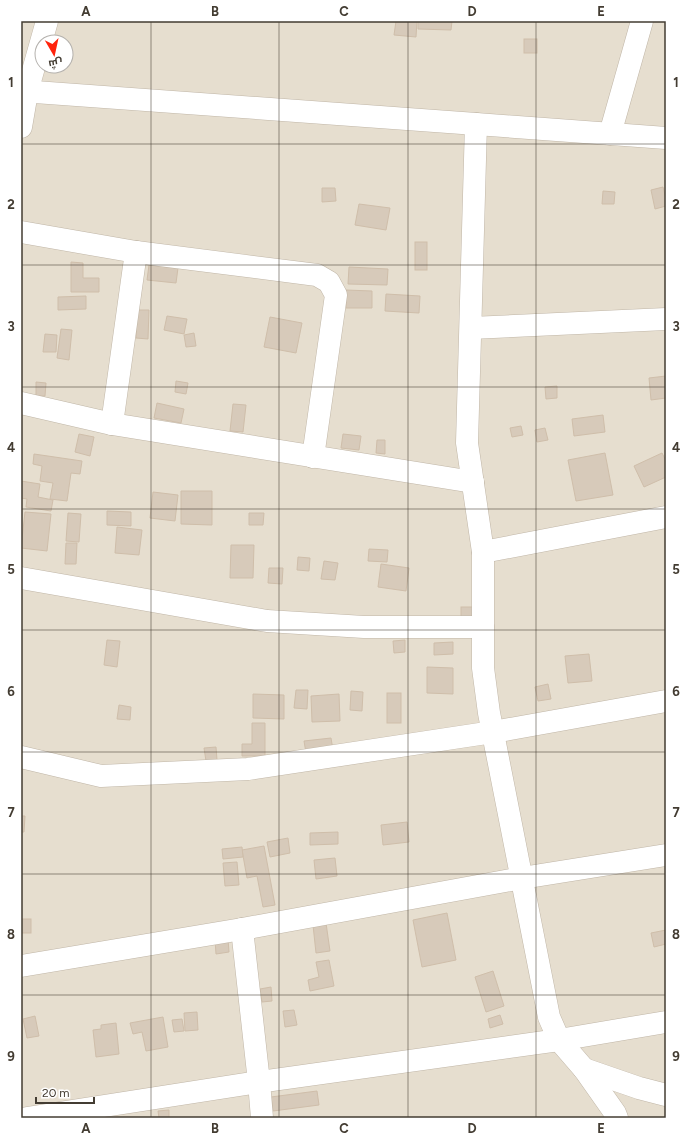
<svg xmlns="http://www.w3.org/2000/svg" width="687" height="1139" font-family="Figtree,Cairo,sans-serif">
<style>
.residential{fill:#e6decf;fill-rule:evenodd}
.building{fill:#d7caba;stroke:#cfbeaa}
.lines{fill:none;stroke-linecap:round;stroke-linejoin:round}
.minor-casing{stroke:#c0b6a7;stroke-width:23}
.tertiary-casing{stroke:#c0b6a7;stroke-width:23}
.minor{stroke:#fff;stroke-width:22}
.tertiary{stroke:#fff;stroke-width:22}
.grid{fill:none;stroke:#433c32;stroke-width:1;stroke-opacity:0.55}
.neatline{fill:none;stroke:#433c32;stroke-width:1.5}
.grid-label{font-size:13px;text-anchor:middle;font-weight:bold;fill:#433c32}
</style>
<rect width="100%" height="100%" fill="#f2ece2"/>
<path class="residential" d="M21,21H666V1118H21ZM42,42H66V66H42Z"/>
<g class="building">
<polygon points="396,21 417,21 416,37 394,35"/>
<polygon points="418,21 452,21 451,30 418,29"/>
<rect x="524" y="39" width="13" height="14"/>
<polygon points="663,187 666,199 666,206 655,209 651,190"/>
<polygon points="322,188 335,188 336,201 322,202"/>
<polygon points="603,191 615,192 614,204 602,204"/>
<polygon points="359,204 390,208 386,230 355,225"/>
<rect x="415" y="242" width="12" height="28"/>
<polygon points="71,262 83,263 83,278 99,278 99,292 71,292"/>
<polygon points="149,265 178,268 176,283 147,280"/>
<polygon points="349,267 388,269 387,285 348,284"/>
<polygon points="346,290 372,291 372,308 346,308"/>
<polygon points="386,294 420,296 419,313 385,311"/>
<polygon points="86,296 86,309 58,310 58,297"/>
<polygon points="137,310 149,310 148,339 136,338"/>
<polygon points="167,316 187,319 184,334 164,330"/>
<polygon points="270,317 302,323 296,353 264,347"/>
<polygon points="61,329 72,330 69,360 57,358"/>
<polygon points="194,333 196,346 186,347 184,335"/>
<polygon points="45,334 57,335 56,352 43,352"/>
<polygon points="666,376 666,398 651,400 649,378"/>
<polygon points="176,381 188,383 186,394 175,392"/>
<polygon points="36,382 46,383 45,396 36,396"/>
<polygon points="557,386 557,398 546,399 545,387"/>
<polygon points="157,403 184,409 181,423 154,418"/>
<polygon points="233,404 246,405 243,432 230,431"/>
<polygon points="603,415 605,432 574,436 572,419"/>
<polygon points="521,426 523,435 512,437 510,428"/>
<polygon points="545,428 548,440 537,442 535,430"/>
<polygon points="79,434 94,437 90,456 75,452"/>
<polygon points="343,434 361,436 359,450 341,448"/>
<polygon points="377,440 385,440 385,454 376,453"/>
<polygon points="605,453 613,495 576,501 568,460"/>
<polygon points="662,453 666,461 666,477 644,487 634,466"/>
<polygon points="34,454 82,461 80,474 71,473 67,501 50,499 53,483 40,481 42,466 33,464"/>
<polygon points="21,481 40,484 38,497 53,500 51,511 26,507 27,499 21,498"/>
<polygon points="181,491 212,491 212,525 181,524"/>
<polygon points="153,492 178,495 175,521 150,518"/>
<polygon points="107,511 131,512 131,526 107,525"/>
<polygon points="25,512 51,514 47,551 21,548"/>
<polygon points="68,513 81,514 79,542 66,541"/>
<polygon points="249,513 264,513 263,525 249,525"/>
<polygon points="117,527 142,530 139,555 115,553"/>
<polygon points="66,543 77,543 76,564 65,564"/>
<polygon points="231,545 254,545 253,578 230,578"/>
<polygon points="369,549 388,550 387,562 368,561"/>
<polygon points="298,557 310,558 309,571 297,570"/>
<polygon points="324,561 338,563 335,580 321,579"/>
<polygon points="381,564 409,568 406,591 378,587"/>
<polygon points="269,568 283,568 282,584 268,583"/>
<rect x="461" y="607" width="13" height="11"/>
<polygon points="107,640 120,641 117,667 104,665"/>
<polygon points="405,640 405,652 394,653 393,641"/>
<polygon points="453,642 453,654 434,655 434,643"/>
<polygon points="589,654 592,681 568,683 565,656"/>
<polygon points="427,667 453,668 453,694 427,693"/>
<polygon points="548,684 551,699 538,701 535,687"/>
<polygon points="296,690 308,690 307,709 294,708"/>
<polygon points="351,691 363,692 362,711 350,710"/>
<rect x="387" y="693" width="14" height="30"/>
<polygon points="253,694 284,695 284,719 253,718"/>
<polygon points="339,694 340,721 312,722 311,696"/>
<polygon points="119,705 131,707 130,720 117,719"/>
<polygon points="252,723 265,723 265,756 242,756 242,744 252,744"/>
<polygon points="331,738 333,750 306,753 304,741"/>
<polygon points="216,747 217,760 206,761 204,748"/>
<polygon points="21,816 25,816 24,832 21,832"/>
<polygon points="407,822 409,842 383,845 381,825"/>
<polygon points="338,832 338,844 310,845 310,833"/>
<polygon points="288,838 290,853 270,857 267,842"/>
<polygon points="264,846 275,905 263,907 257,876 247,878 242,850"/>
<polygon points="242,847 243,857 223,859 222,849"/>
<polygon points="335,858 337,876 316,879 314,860"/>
<polygon points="237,862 239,885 225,886 223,863"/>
<polygon points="447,913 456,960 422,967 413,920"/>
<rect x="21" y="919" width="10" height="14"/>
<polygon points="326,923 330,951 316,953 313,925"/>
<polygon points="666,930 666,944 654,947 651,933"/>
<polygon points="228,939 229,952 216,954 215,940"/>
<polygon points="329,960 334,986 310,991 308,980 319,977 316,962"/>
<polygon points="493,971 504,1006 486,1012 475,977"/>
<polygon points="271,987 272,1001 262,1002 260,989"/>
<polygon points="294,1010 297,1025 285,1027 283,1011"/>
<polygon points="197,1012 198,1030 185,1031 184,1013"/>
<polygon points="500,1015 503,1024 490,1028 488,1019"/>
<polygon points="35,1016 39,1036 27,1038 23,1019"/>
<polygon points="163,1017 168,1047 146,1051 142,1032 133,1034 130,1023"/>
<polygon points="182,1019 184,1031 174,1032 172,1020"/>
<polygon points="116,1023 119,1054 96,1057 93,1030 101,1029 101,1025"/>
<polygon points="317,1091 319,1105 273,1111 271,1097"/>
<polygon points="169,1110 169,1118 159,1118 158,1111"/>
</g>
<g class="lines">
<defs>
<g id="minor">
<polyline points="476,124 666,138"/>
<polyline points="21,127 27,92 47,21"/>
<polyline points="610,134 642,21"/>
<polyline points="21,232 136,252 317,275 329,282 336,295 313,457"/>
<polyline points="471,328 666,319"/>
<polyline points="21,403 112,424 473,482"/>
<polyline points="112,424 136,252"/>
<polyline points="483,552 666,517"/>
<polyline points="21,578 267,621 364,627 483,627"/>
<polyline points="21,757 101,776 248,769 493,732 666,701"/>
<polyline points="242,929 259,1082 262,1118"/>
<polyline points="21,966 242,929 522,878 666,855"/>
<polyline points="584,1069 639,1088 666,1095"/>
<polyline points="27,1118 259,1082 559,1040 666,1022"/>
</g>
<polyline id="tertiary" points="21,91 476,124 467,443 483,552 483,668 489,713 549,1017 559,1040 584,1069 615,1113 617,1118"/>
</defs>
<use href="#minor" class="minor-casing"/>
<use href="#tertiary" class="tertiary-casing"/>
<use href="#minor" class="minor"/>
<use href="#tertiary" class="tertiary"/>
</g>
<path class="grid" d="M151,21V1118M279,21V1118M408,21V1118M536,21V1118M21,144H666M21,265H666M21,387H666M21,509H666M21,630H666M21,752H666M21,874H666M21,995H666"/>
<rect width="687" height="1139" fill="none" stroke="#ffffff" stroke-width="44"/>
<g transform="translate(54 54) rotate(171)"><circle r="19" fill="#ffffff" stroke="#b4b1ad"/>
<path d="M0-3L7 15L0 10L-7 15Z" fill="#ff230c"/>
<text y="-6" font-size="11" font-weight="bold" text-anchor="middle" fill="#433c32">ش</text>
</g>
<path d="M36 1097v6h58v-6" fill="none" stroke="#433c32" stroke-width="2"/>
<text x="42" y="1097" font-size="12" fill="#433c32" stroke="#ffffff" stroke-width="3" paint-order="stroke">20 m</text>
<rect x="22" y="22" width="643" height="1095" class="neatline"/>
<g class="grid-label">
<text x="86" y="16">A</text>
<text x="215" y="16">B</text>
<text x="344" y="16">C</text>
<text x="472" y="16">D</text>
<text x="601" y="16">E</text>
<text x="11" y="87">1</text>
<text x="676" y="87">1</text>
<text x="11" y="209">2</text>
<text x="676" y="209">2</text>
<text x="11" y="331">3</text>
<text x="676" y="331">3</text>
<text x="11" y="452">4</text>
<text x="676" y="452">4</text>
<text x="11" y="574">5</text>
<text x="676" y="574">5</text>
<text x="11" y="696">6</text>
<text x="676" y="696">6</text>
<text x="11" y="817">7</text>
<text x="676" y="817">7</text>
<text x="11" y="939">8</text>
<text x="676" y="939">8</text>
<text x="11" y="1061">9</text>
<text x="676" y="1061">9</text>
<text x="86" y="1133">A</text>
<text x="215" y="1133">B</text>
<text x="344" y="1133">C</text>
<text x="472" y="1133">D</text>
<text x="601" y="1133">E</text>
</g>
</svg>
